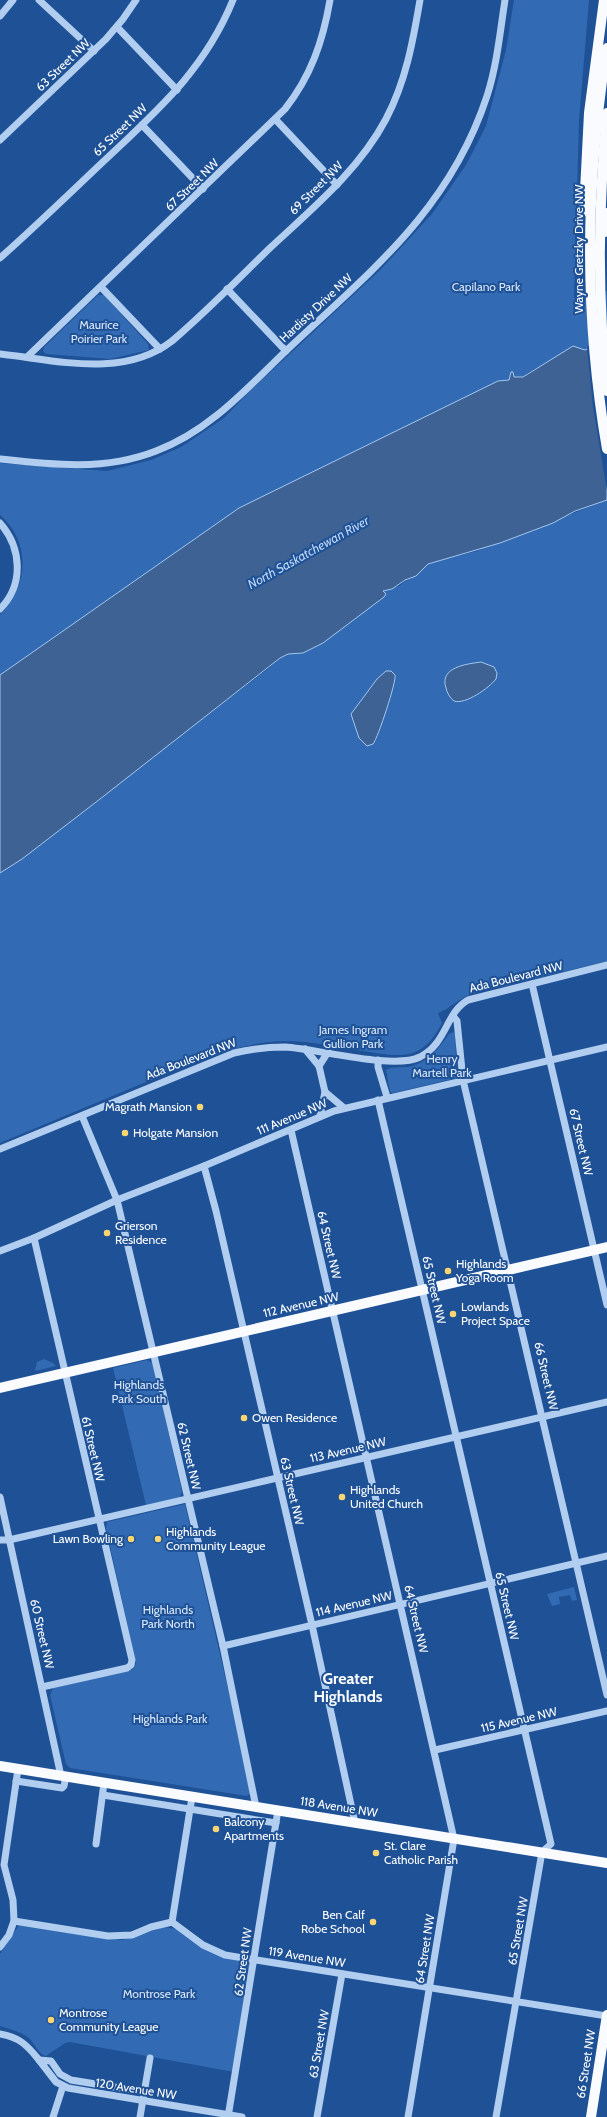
<svg xmlns="http://www.w3.org/2000/svg" width="607" height="2117" font-family="Cabin,sans-serif">
<style>
.green{fill:#326bb3}
.water{fill:#3d6293;stroke:#a5c7f0}
.pier{fill:#1e5196}
.lines{fill:none;stroke-linecap:round;stroke-linejoin:round}
.minor{stroke:#b1cdef;stroke-width:7}
.major{stroke:#f9fbff;stroke-width:10}
.poi-dot{fill:#fed671;stroke:#1e5196;stroke-width:1.5}
.labels{text-anchor:middle;stroke-width:4;stroke-linejoin:round;paint-order:stroke}
.street-label{font-size:12px;fill:#fff;stroke:#1e5196}
.park-label{font-size:12px;fill:#d8e7fb;stroke:#1e5196}
.poi-label{font-size:12px;fill:#fff;stroke:#1e5196;text-anchor:start}
.water-label{font-size:13px;font-style:italic;fill:#bed7f6;stroke:#1e5196}
.district-label{font-size:16px;font-weight:bold;fill:#fff;stroke:#1e5196}
</style>
<rect width="100%" height="100%" fill="#1e5196"/>
<g class="green">
<path d="M514,0H589L579,120L574,298L607,291V339C599,343 592,347 584,350C563,358 541,362 523,377L514,378L239,508L0,675V615C28,587 32,543 0,515V463L107,471L151,460L181,447L224,418L251,390L380,270L432,214L466,165L486,126L506,50Z"/>
<polygon points="98,295 104,295 148,344 149,350 110,359 46,354 43,351 44,347"/>
<path d="M607,500V961L471,994C458,999 451,1008 438,1013L442,1023C422,1062 401,1057 363,1051C333,1047 300,1038 269,1042C227,1047 186,1066 146,1082C97,1102 49,1123 0,1143V873L269,668L280,658L288,654L303,653L322,643L384,597L386,594L382,591L399,586L405,581L416,576L428,564L433,562L477,551Z"/>
<path d="M453,1032L455,1034L457,1078L393,1093L390,1092L386,1070C392,1066 401,1068 408,1067C428,1063 438,1049 449,1034Z"/>
<polygon points="44,1359 53,1363 56,1366 35,1371 37,1362"/>
<polygon points="147,1360 153,1363 182,1492 180,1497 146,1505 113,1368"/>
<polygon points="185,1504 252,1792 247,1796 70,1768 66,1764 50,1695 53,1688 133,1669 136,1663 106,1528 107,1522"/>
<polygon points="574,1587 577,1600 572,1601 570,1595 559,1597 560,1604 552,1606 547,1594"/>
<path d="M19,1925L122,1940L164,1927L176,1929C203,1948 215,1956 248,1962L251,1967L234,2072L70,2042L65,2043L46,2056C38,2054 35,2044 30,2039C22,2032 10,2029 0,2026V1954Z"/>
</g>
<g class="water">
<polygon points="607,339 607,500 575,511 553,523 500,543 428,564 416,576 405,580 392,589 383,591 386,594 384,597 323,643 303,653 288,654 280,658 100,799 22,859 0,873 0,675 239,508 498,381 509,380 511,372 513,372 514,377 523,377 573,346 585,350"/>
<path d="M481,662L494,667L497,673L496,679C489,688 465,705 454,701C450,698 447,693 446,688C439,667 467,664 481,662Z"/>
<path d="M386,671H391L395,675C397,680 378,738 373,744L367,746L359,738L351,714L377,679Z"/>
</g>
<polygon class="pier" points="607,337 607,491 593,407 587,347"/>
<g class="lines">
<g class="minor">
<polyline points="39,0 94,51"/>
<polyline points="0,16 13,0"/>
<polyline points="117,27 177,90"/>
<polyline points="276,120 337,185"/>
<polyline points="142,125 203,189"/>
<polyline points="0,140 106,39 123,19 136,0"/>
<path d="M0,258C36,226 71,192 106,159C159,109 205,69 233,0"/>
<polyline points="101,287 160,349"/>
<polyline points="227,289 286,351"/>
<path d="M0,354C56,360 123,379 172,341C207,311 239,278 271,247C313,208 359,170 386,119C406,81 413,41 420,0"/>
<path d="M27,357L285,109C311,76 323,41 330,0"/>
<path d="M0,459C53,465 105,471 156,451C210,431 249,386 289,348C372,270 450,209 487,96C497,65 500,32 505,0"/>
<path d="M0,523C22,548 24,585 0,609"/>
<polyline points="532,984 607,1305"/>
<polyline points="453,1016 457,1021 463,1080 607,1695"/>
<polyline points="305,1049 319,1066 328,1052"/>
<polyline points="378,1060 378,1067 387,1097"/>
<polyline points="319,1066 325,1092"/>
<polyline points="378,1100 551,1844 542,1852 496,2117"/>
<polyline points="82,1116 117,1200 223,1646 256,1807"/>
<polyline points="320,1116 325,1092 344,1108"/>
<polyline points="291,1130 454,1839 408,2117"/>
<path d="M0,1149L234,1053C251,1049 267,1047 285,1047C318,1049 394,1070 420,1057C448,1042 445,1013 468,1000L607,965"/>
<polyline points="204,1166 216,1211 312,1625 355,1823"/>
<polyline points="34,1238 132,1660 131,1665 127,1668 42,1687"/>
<polyline points="0,1251 34,1238 117,1200 204,1166 334,1111 607,1047"/>
<polyline points="0,1497 61,1776"/>
<polyline points="0,1540 9,1540 607,1402"/>
<polyline points="223,1646 607,1556"/>
<polyline points="435,1750 607,1711"/>
<polyline points="16,1781 62,1788 64,1786 66,1777"/>
<polyline points="103,1795 276,1823"/>
<polyline points="96,1844 104,1783"/>
<polyline points="14,1921 108,1936 132,1935 151,1927 172,1922 203,1945 225,1955 607,2016"/>
<polyline points="172,1922 192,1797"/>
<polyline points="0,1947 9,1935 14,1921 13,1900 4,1865 18,1769"/>
<path d="M0,2034C19,2037 27,2045 39,2060"/>
<polyline points="145,2092 71,2080 60,2074 51,2061 39,2060 56,2082 68,2088 242,2117"/>
<polyline points="53,2117 63,2086"/>
<polyline points="140,2117 150,2058"/>
<polyline points="228,2117 278,1810"/>
<polyline points="317,2117 342,1974"/>
</g>
<g class="major">
<path d="M607,48C585,181 584,316 607,449"/>
<path d="M607,113C598,209 597,295 607,391"/>
<polyline points="584,211 589,113 604,0"/>
<polyline points="605,232 607,213"/>
<polyline points="0,1388 607,1247"/>
<polyline points="0,1766 607,1863"/>
<polyline points="591,2117 607,2015"/>
</g>
</g>
<g class="poi-dot">
<circle cx="200" cy="1107" r="4"/>
<circle cx="125" cy="1133" r="4"/>
<circle cx="107" cy="1233" r="4"/>
<circle cx="448" cy="1271" r="4"/>
<circle cx="453" cy="1314" r="4"/>
<circle cx="244" cy="1418" r="4"/>
<circle cx="342" cy="1497" r="4"/>
<circle cx="131" cy="1539" r="4"/>
<circle cx="158" cy="1539" r="4"/>
<circle cx="216" cy="1829" r="4"/>
<circle cx="376" cy="1853" r="4"/>
<circle cx="373" cy="1922" r="4"/>
<circle cx="51" cy="2020" r="4"/>
</g>
<g class="labels">
<g class="street-label">
<text transform="translate(63 65) rotate(-44)" y="4">63 Street NW</text>
<text transform="translate(120 130) rotate(-44)" y="4">65 Street NW</text>
<text transform="translate(192 185) rotate(-44)" y="4">67 Street NW</text>
<text transform="translate(316 188) rotate(-45)" y="4">69 Street NW</text>
<text transform="translate(579 249) rotate(-90)" y="4">Wayne Gretzky Drive NW</text>
<text transform="translate(316 308) rotate(-43)" y="4">Hardisty Drive NW</text>
<text transform="translate(516 977) rotate(-14)" y="4">Ada Boulevard NW</text>
<text transform="translate(191 1059) rotate(-21)" y="4">Ada Boulevard NW</text>
<text transform="translate(292 1117) rotate(-23)" y="4">111 Avenue NW</text>
<text transform="translate(581 1142) rotate(77)" y="4">67 Street NW</text>
<text transform="translate(329 1245) rotate(77)" y="4">64 Street NW</text>
<text transform="translate(434 1290) rotate(77)" y="4">65 Street NW</text>
<text transform="translate(301 1305) rotate(-13)" y="4">112 Avenue NW</text>
<text transform="translate(546 1376) rotate(77)" y="4">66 Street NW</text>
<text transform="translate(93 1449) rotate(77)" y="4">61 Street NW</text>
<text transform="translate(348 1450) rotate(-13)" y="4">113 Avenue NW</text>
<text transform="translate(189 1456) rotate(77)" y="4">62 Street NW</text>
<text transform="translate(292 1491) rotate(77)" y="4">63 Street NW</text>
<text transform="translate(354 1604) rotate(-13)" y="4">114 Avenue NW</text>
<text transform="translate(507 1606) rotate(77)" y="4">65 Street NW</text>
<text transform="translate(416 1619) rotate(77)" y="4">64 Street NW</text>
<text transform="translate(42 1634) rotate(77)" y="4">60 Street NW</text>
<text transform="translate(519 1720) rotate(-13)" y="4">115 Avenue NW</text>
<text transform="translate(339 1807) rotate(9)" y="4">118 Avenue NW</text>
<text transform="translate(518 1931) rotate(-80)" y="4">65 Street NW</text>
<text transform="translate(425 1949) rotate(-81)" y="4">64 Street NW</text>
<text transform="translate(307 1957) rotate(9)" y="4">119 Avenue NW</text>
<text transform="translate(243 1962) rotate(-82)" y="4">62 Street NW</text>
<text transform="translate(319 2044) rotate(-80)" y="4">63 Street NW</text>
<text transform="translate(586 2064) rotate(-81)" y="4">66 Street NW</text>
<text transform="translate(136 2089) rotate(9)" y="4">120 Avenue NW</text>
</g>
<g class="park-label">
<text x="486" y="291">Capilano Park</text>
<text x="99" y="329">Maurice<tspan x="99" dy="14">Poirier Park</tspan></text>
<text x="353" y="1034">James Ingram<tspan x="353" dy="14">Gullion Park</tspan></text>
<text x="442" y="1063">Henry<tspan x="442" dy="14">Martell Park</tspan></text>
<text x="139" y="1389">Highlands<tspan x="139" dy="14">Park South</tspan></text>
<text x="168" y="1614">Highlands<tspan x="168" dy="14">Park North</tspan></text>
<text x="170" y="1723">Highlands Park</text>
<text x="159" y="1998">Montrose Park</text>
</g>
<g class="poi-label">
<text x="192" y="1111" text-anchor="end">Magrath Mansion</text>
<text x="133" y="1137">Holgate Mansion</text>
<text x="115" y="1230">Grierson<tspan x="115" dy="14">Residence</tspan></text>
<text x="456" y="1268">Highlands<tspan x="456" dy="14">Yoga Room</tspan></text>
<text x="461" y="1311">Lowlands<tspan x="461" dy="14">Project Space</tspan></text>
<text x="252" y="1422">Owen Residence</text>
<text x="350" y="1494">Highlands<tspan x="350" dy="14">United Church</tspan></text>
<text x="166" y="1536">Highlands<tspan x="166" dy="14">Community League</tspan></text>
<text x="123" y="1543" text-anchor="end">Lawn Bowling</text>
<text x="224" y="1826">Balcony<tspan x="224" dy="14">Apartments</tspan></text>
<text x="384" y="1850">St. Clare<tspan x="384" dy="14">Catholic Parish</tspan></text>
<text x="365" y="1919" text-anchor="end">Ben Calf<tspan x="365" dy="14">Robe School</tspan></text>
<text x="59" y="2017">Montrose<tspan x="59" dy="14">Community League</tspan></text>
</g>
<g class="water-label">
<text transform="translate(308 552) rotate(-29)" y="5">North Saskatchewan River</text>
</g>
<g class="district-label">
<text x="348" y="1684">Greater<tspan x="348" dy="18">Highlands</tspan></text>
</g>
</g>
</svg>
